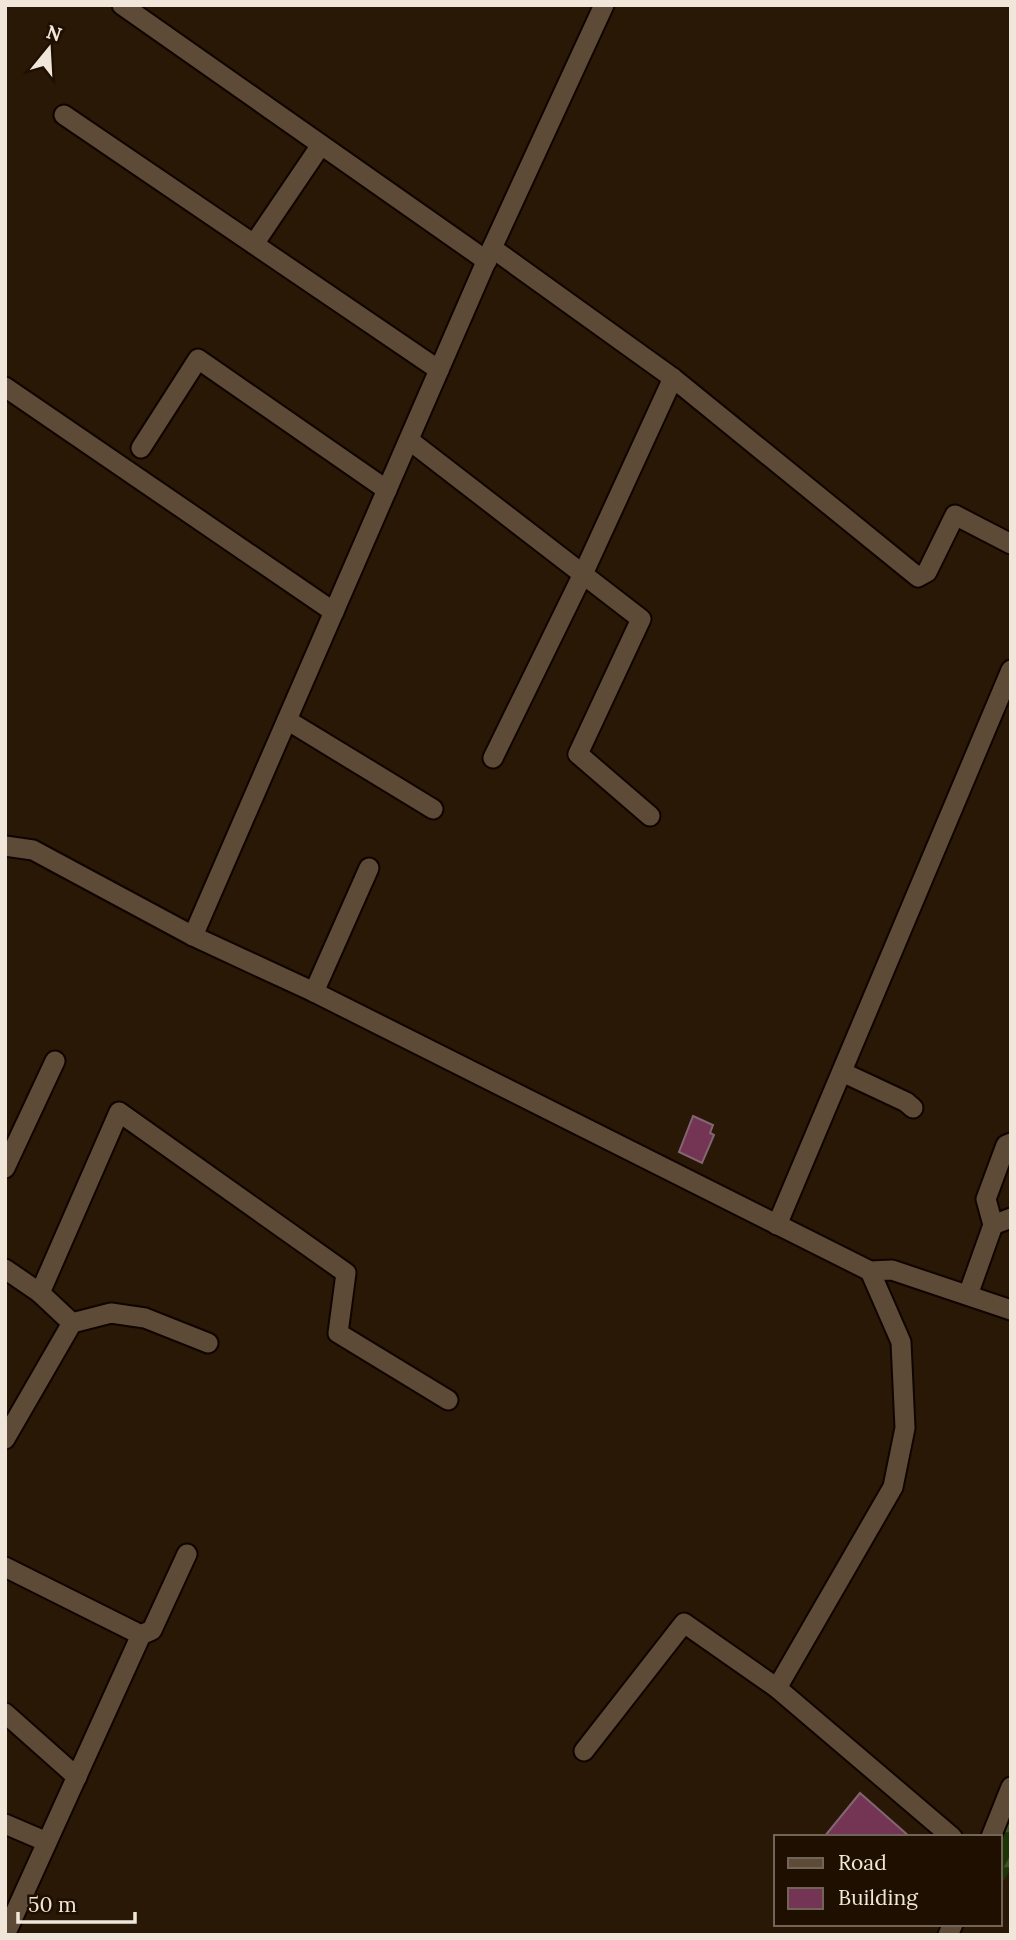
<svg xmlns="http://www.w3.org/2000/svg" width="1016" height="1940" font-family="Lora,serif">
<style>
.forest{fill:url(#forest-firs)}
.building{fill:#743454;stroke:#826672;stroke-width:2}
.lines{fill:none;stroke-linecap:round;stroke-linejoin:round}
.minor-casing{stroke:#100400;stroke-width:23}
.minor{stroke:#5d4b37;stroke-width:19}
</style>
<defs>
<pattern id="forest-firs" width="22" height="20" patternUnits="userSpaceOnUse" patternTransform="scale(1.75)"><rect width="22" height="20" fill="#1d3505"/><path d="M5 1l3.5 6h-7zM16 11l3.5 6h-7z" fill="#3e5229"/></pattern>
</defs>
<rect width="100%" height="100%" fill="#281805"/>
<polygon class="forest" points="1011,1812 1011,1869 1000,1886 1000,1839"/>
<g class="building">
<polygon points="693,1116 713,1125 710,1133 714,1135 702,1163 679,1152"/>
<polygon points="860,1793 910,1837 824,1837"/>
</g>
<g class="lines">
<defs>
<g id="minor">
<polyline points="122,5 487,261"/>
<polyline points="64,115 439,370"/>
<polyline points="254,244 321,145"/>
<polyline points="492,248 673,378 918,577 927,572 955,515 1011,544"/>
<polyline points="5,387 334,612"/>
<polyline points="409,440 641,619 578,754 650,816"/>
<polyline points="141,448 198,359 387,490"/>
<polyline points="287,720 433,809"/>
<polyline points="493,758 583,574 673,378"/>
<polyline points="5,846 33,850 193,936 314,992 870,1271 892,1270 1011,1310"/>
<polyline points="193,936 492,248 604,5"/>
<polyline points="314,992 369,868"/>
<polyline points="842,1072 906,1102 913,1108"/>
<polyline points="5,1168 55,1061"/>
<polyline points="777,1225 1011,670"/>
<polyline points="993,1225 1011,1218"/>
<polyline points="5,1269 40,1293 72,1323"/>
<polyline points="40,1293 119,1112 346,1273 338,1333 448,1400"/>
<polyline points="968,1295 993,1225 986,1199 1006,1145 1011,1143"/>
<polyline points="5,1439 72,1323 111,1313 145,1318 208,1343"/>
<polyline points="5,1567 141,1635"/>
<polyline points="777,1688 893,1487 905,1428 901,1342 870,1271"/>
<polyline points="5,1713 77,1777"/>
<polyline points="584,1751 684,1623 777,1688 952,1837"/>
<polyline points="5,1824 47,1842"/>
<polyline points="991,1837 1011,1787"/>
<polyline points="5,1935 141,1635 152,1630 187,1554"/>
<polyline points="948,1935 953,1924"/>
</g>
</defs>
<use href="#minor" class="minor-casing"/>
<use href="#minor" class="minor"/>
</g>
<rect width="1016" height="1940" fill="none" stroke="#f1e6da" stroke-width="14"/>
<rect x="774" y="1835" width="228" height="91" fill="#1e0f00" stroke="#726557" stroke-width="2"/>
<rect x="788" y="1858" width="35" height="10" fill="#5d4b37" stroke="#726557" stroke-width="2"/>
<text x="838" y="1870" font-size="21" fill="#f1e6da">Road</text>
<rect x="788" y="1888" width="35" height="21" fill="#743454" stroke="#726557" stroke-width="2"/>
<text x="838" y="1905" font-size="21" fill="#f1e6da">Building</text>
<g transform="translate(49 49) rotate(18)" stroke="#1e0f00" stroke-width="5" paint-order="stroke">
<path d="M0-5L12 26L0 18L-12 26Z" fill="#f1e6da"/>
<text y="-10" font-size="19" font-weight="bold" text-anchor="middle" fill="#f1e6da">N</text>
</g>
<path d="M18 1912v10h117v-10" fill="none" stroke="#f1e6da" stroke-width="3.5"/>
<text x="28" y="1912" font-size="21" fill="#f1e6da" stroke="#1e0f00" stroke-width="5" paint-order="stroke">50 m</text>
</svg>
